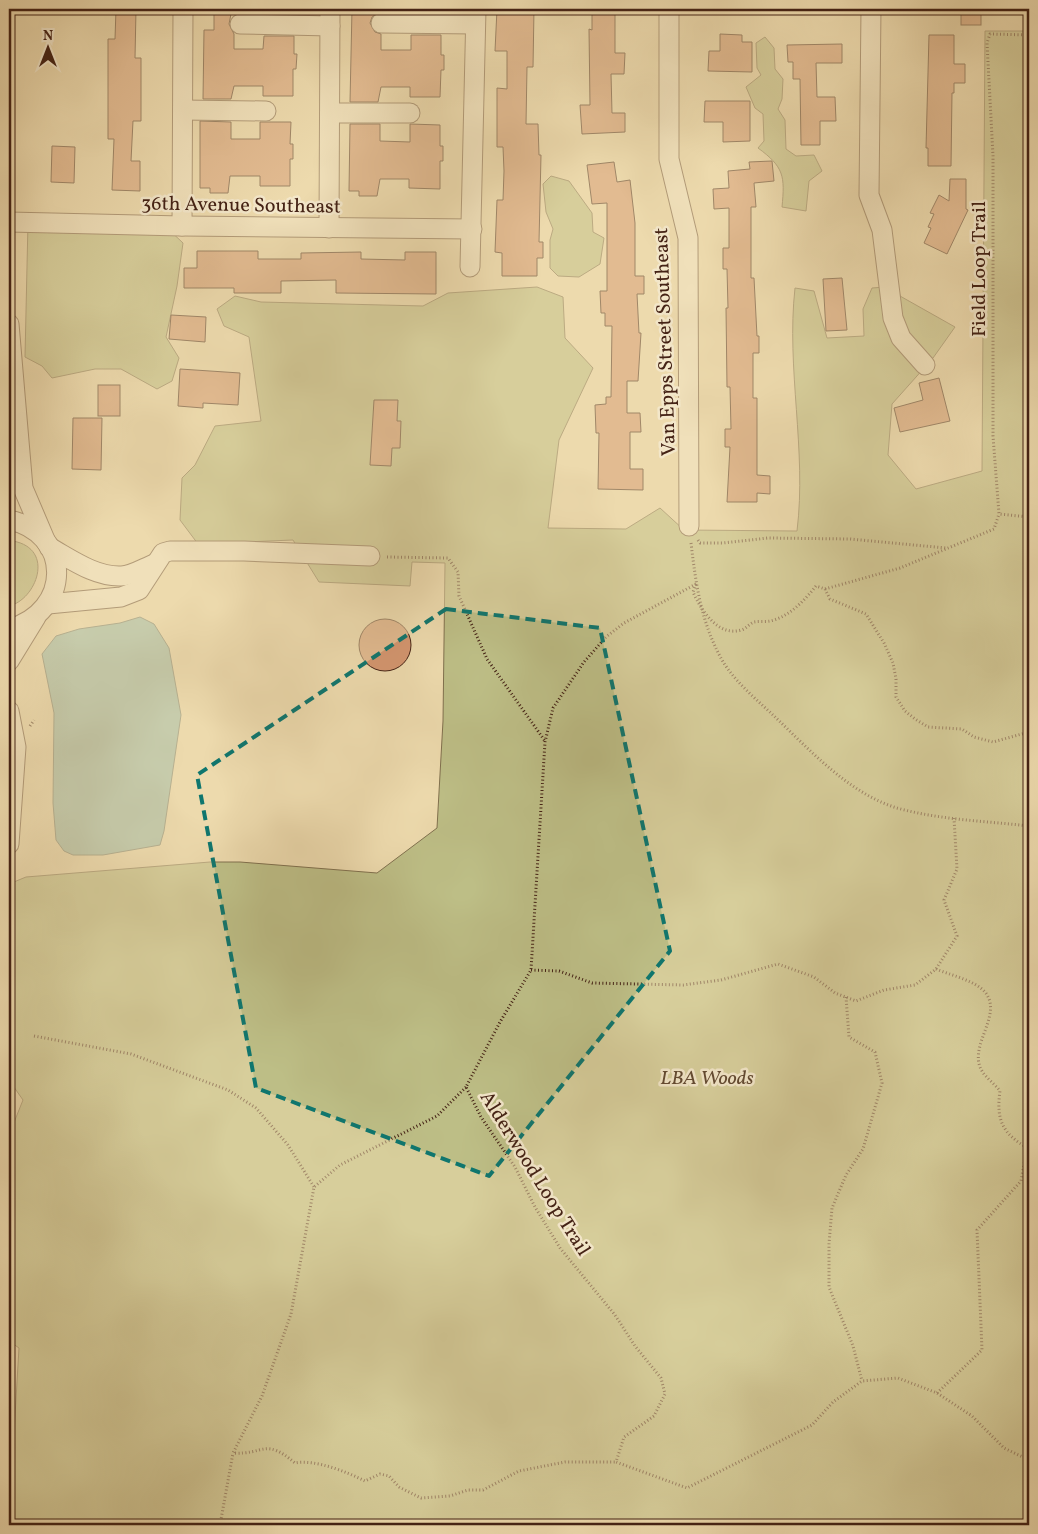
<svg xmlns="http://www.w3.org/2000/svg" width="1038" height="1534" font-family="Vollkorn,serif">
<style>
.green{fill:#bdbe86;stroke:#80704e}
.water{fill:#99bbab;stroke:#777e6f}
.building{fill:#d49670;stroke:#442215}
.lines{fill:none;stroke-linecap:round;stroke-linejoin:round}
.minor-casing{stroke:#6e503b;stroke-width:21}
.path{stroke:#442215;stroke-width:3;stroke-dasharray:1 2.5;stroke-linecap:butt}
.minor{stroke:#f3e7ca;stroke-width:19}
.marked{fill:none;stroke:#0f766e;stroke-width:4;stroke-dasharray:10 6;stroke-linejoin:round}
.labels{text-anchor:middle;stroke-width:5;stroke-linejoin:round;paint-order:stroke}
.street-label{font-size:20px;fill:#442215;stroke:#f3e7ca}
.park-label{font-size:20px;font-style:italic;fill:#624931;stroke:#f3e7ca}
</style>
<rect width="100%" height="100%" fill="#eddaad"/>
<filter id="stains"><feTurbulence type="fractalNoise" baseFrequency=".004" numOctaves="4"/><feColorMatrix values="0 0 0 0 .2 0 0 0 0 .09 0 0 0 0 .02 0 0 0 .5 -.17"/></filter>
<radialGradient id="worn" r=".72"><stop offset=".6" stop-color="#630" stop-opacity="0"/><stop offset="1" stop-color="#630" stop-opacity=".3"/></radialGradient>
<g class="green">
<path d="M985,31H1029V1525H9V1434L14,1433L19,1348L9,1341V1142L11,1130L23,1100L9,1080V884L26,877L210,862H240L377,873L437,828L443,721L445,563L412,562L410,586L319,582L293,540L198,544L180,520L182,478L195,465L215,426L261,421L249,337L224,326L217,309L235,296L261,302L423,306L448,293L537,287L563,297L565,338L593,368L559,440L548,528L626,529L660,508L684,530L797,531C807,450 786,369 795,288L814,291L827,338L864,336L863,309L872,288L898,286L900,296L955,327L933,358L892,404L888,455L916,489L982,471Z"/>
<path d="M765,37L774,48L775,69L783,79L782,99L778,109L785,120L786,149L796,156L814,155L822,171L809,181L806,211L782,207C785,176 784,167 758,148L764,141L763,114L755,108L746,87L761,75L757,68L756,43Z"/>
<polygon points="551,176 569,181 592,213 593,232 604,238 600,264 579,277 558,276 550,268 550,240 553,229 546,212 543,184"/>
<polygon points="28,222 165,226 183,243 177,286 166,337 179,358 172,381 157,389 121,369 95,369 52,378 42,366 25,357"/>
<path d="M13,541C56,549 36,600 9,606V543Z"/>
</g>
<polygon class="water" points="140,617 154,624 169,648 181,715 164,831 160,845 103,855 73,855 64,851 56,840 53,803 54,713 42,654 56,636 79,629 120,623"/>
<g class="building">
<polygon points="116,9 136,9 135,58 141,58 141,121 133,121 131,161 140,161 140,191 112,190 114,139 108,139 108,39 115,39"/>
<polygon points="214,9 232,9 229,24 234,34 234,49 263,49 264,36 294,36 294,54 297,54 296,69 293,69 293,96 263,96 263,86 234,86 231,99 203,99 204,30 214,30"/>
<polygon points="352,9 380,9 380,12 372,17 370,23 375,32 381,34 381,50 411,50 411,35 441,35 441,55 444,55 444,70 441,70 440,97 410,97 410,87 381,87 378,102 350,102"/>
<polygon points="497,9 534,9 533,67 527,67 526,124 538,124 539,155 541,155 539,242 543,242 543,258 537,258 537,276 502,276 502,253 495,252 497,200 503,200 504,171 503,147 497,147 497,88 507,89 507,51 495,51"/>
<polygon points="592,9 615,9 615,53 625,53 624,74 611,74 612,113 625,113 625,132 582,134 580,105 590,105 589,29 592,30"/>
<rect x="961" y="9" width="20" height="16"/>
<polygon points="720,34 742,35 742,42 752,42 752,72 708,71 709,51 720,51"/>
<polygon points="929,35 954,35 954,64 965,64 965,83 954,83 954,93 952,93 951,166 928,166 928,148 926,148"/>
<polygon points="842,44 842,63 816,63 817,97 835,97 836,121 820,121 820,145 801,145 800,79 793,79 793,62 788,62 787,45"/>
<polygon points="705,101 750,101 750,141 723,142 723,122 704,122"/>
<polygon points="200,121 231,122 231,139 260,139 260,122 291,122 290,144 293,144 293,159 290,159 290,186 260,186 260,176 230,176 228,193 210,193 210,188 200,188"/>
<polygon points="350,124 380,124 380,141 410,142 410,124 440,125 440,146 443,146 443,161 440,161 440,189 409,188 409,179 380,179 377,196 359,196 359,191 349,191"/>
<polygon points="52,146 75,147 74,183 51,182"/>
<polygon points="772,161 774,181 754,183 756,207 751,207 751,278 754,278 757,336 759,336 759,353 753,353 753,398 757,398 757,475 770,476 770,494 757,493 757,502 727,502 730,447 725,447 725,429 731,429 730,387 727,387 726,308 728,308 727,269 723,269 723,248 729,248 729,208 714,209 713,189 729,188 728,171 750,169 749,162"/>
<polygon points="614,162 617,182 630,180 635,223 635,276 644,276 644,294 637,294 639,333 641,333 638,381 627,381 627,413 640,413 641,432 630,432 630,469 643,469 643,490 598,489 599,433 596,433 595,405 606,404 606,397 611,397 612,326 605,326 605,313 601,313 600,291 607,291 607,203 592,204 587,165"/>
<polygon points="950,179 966,179 966,209 968,210 947,254 924,243 931,228 928,227 934,214 930,213 939,195 949,201"/>
<polygon points="197,251 258,251 258,259 301,259 301,253 361,252 361,259 405,260 405,252 436,252 436,294 336,293 336,280 281,281 281,293 234,293 234,288 184,288 184,268 197,268"/>
<polygon points="842,278 847,330 826,331 823,279"/>
<polygon points="171,315 206,317 205,342 169,339"/>
<polygon points="180,369 240,373 238,405 203,403 203,408 178,406"/>
<polygon points="939,378 950,421 900,432 894,408 923,400 919,383"/>
<rect x="98" y="385" width="22" height="31"/>
<polygon points="374,400 398,400 397,421 401,421 400,448 392,448 391,466 370,465"/>
<polygon points="73,418 102,418 101,470 72,469"/>
<circle cx="385" cy="645" r="26"/>
</g>
<g class="lines">
<defs>
<g id="minor">
<polyline points="669,9 669,159 688,238 689,526"/>
<polyline points="871,9 869,195 882,230 893,318 901,338 925,365"/>
<polyline points="381,23 475,24"/>
<polyline points="240,24 330,26"/>
<polyline points="183,110 266,111"/>
<polyline points="330,113 410,113"/>
<polyline points="9,222 182,226 472,229"/>
<polyline points="182,226 183,9"/>
<polyline points="329,228 330,9"/>
<polyline points="470,267 476,9"/>
<polyline points="9,324 23,488 46,542"/>
<path d="M9,520C73,533 72,612 9,629"/>
<path d="M49,547C71,559 95,577 121,576C131,576 144,568 154,564"/>
<polyline points="48,604 121,597 139,590 163,553 170,551 244,551 370,556"/>
<polyline points="9,661 36,617"/>
<polyline points="9,711 16,747 9,844"/>
</g>
</defs>
<use href="#minor" class="minor-casing"/>
<g class="path">
<polyline points="1029,35 990,34 987,43 993,156 993,436 999,514 1029,517"/>
<polyline points="698,540 700,543 723,543 768,538 850,539 946,548"/>
<path d="M691,543C696,585 701,622 722,660C735,682 755,698 773,715C809,749 848,793 897,808C940,820 986,821 1029,826"/>
<polyline points="387,557 448,558 458,572 459,596 487,659 545,741"/>
<polyline points="696,584 624,623 606,637 584,662 553,708 545,742 531,970 500,1022 466,1087 481,1117 515,1167 535,1207 560,1248 615,1315 635,1346 661,1378 665,1394 654,1416 624,1437 616,1462 687,1488 812,1425 833,1402 862,1381 898,1378 937,1393 972,1416 1004,1448 1029,1460"/>
<path d="M696,584L693,592C701,610 718,637 741,630C746,629 749,624 754,622C759,621 765,622 770,621C789,617 804,601 816,586L825,589L830,599L866,614L884,643L893,663L896,679V697L905,711L915,719L928,727L962,729L974,737L993,742L1029,732"/>
<polyline points="825,589 900,568 994,529 999,514"/>
<polyline points="30,726 34,720"/>
<path d="M936,969C950,975 974,980 985,992C1004,1015 967,1046 982,1071C986,1078 995,1084 1000,1091C996,1119 1002,1134 1028,1148"/>
<polyline points="531,970 559,971 592,983 683,985 721,980 778,964 814,977 835,993 856,1001 884,990 915,985 936,969 957,936 944,900 957,869 954,818"/>
<polyline points="846,997 849,1037 875,1052 882,1083 863,1149 846,1175 832,1208 829,1244 829,1287 853,1346 862,1381"/>
<polyline points="34,1036 131,1054 228,1090 256,1108 288,1145 314,1187"/>
<path d="M466,1087L437,1116L340,1165L314,1187L291,1314L262,1396L233,1453C265,1455 264,1437 295,1463C315,1459 347,1472 365,1481L380,1474L389,1476L399,1487L421,1498L450,1496L468,1490H483L519,1471L565,1462H616"/>
<polyline points="937,1393 982,1350 977,1230 1021,1181 1027,1148"/>
<polyline points="220,1525 233,1453"/>
</g>
<use href="#minor" class="minor"/>
</g>
<path d="M0 0H1038V1534H0ZM446,609L600,628L670,951L489,1176L256,1088L197,775Z" fill="#eddaad" fill-opacity=".55" fill-rule="evenodd"/>
<path class="marked" d="M446,609L600,628L670,951L489,1176L256,1088L197,775Z"/>
<g class="labels">
<g class="street-label">
<text transform="translate(241 204) rotate(1)" y="7">36th Avenue Southeast</text>
<text transform="translate(978 269) rotate(-90)" y="7">Field Loop Trail</text>
<text transform="translate(664 342) rotate(-92)" y="7">Van Epps Street Southeast</text>
<text transform="translate(536 1173) rotate(58)" y="7">Alderwood Loop Trail</text>
</g>
<g class="park-label">
<text x="707" y="1084">LBA Woods</text>
</g>
</g>
<rect width="1038" height="1534" fill="none" stroke="#eddaad" stroke-width="30"/>
<rect x="10" y="10" width="1018" height="1514" fill="none" stroke="#442215" stroke-width="2.5"/>
<rect x="15" y="15" width="1008" height="1504" fill="none" stroke="#442215"/>
<g transform="translate(48 48)" stroke="#f3e7ca" stroke-width="4" paint-order="stroke">
<path d="M0-4L9 19L0 12L-9 19Z" fill="#442215"/>
<text y="-8" font-size="14" font-weight="bold" text-anchor="middle" fill="#442215">N</text>
</g>
<rect width="100%" height="100%" filter="url(#stains)"/>
<rect width="100%" height="100%" fill="url(#worn)"/>
</svg>
